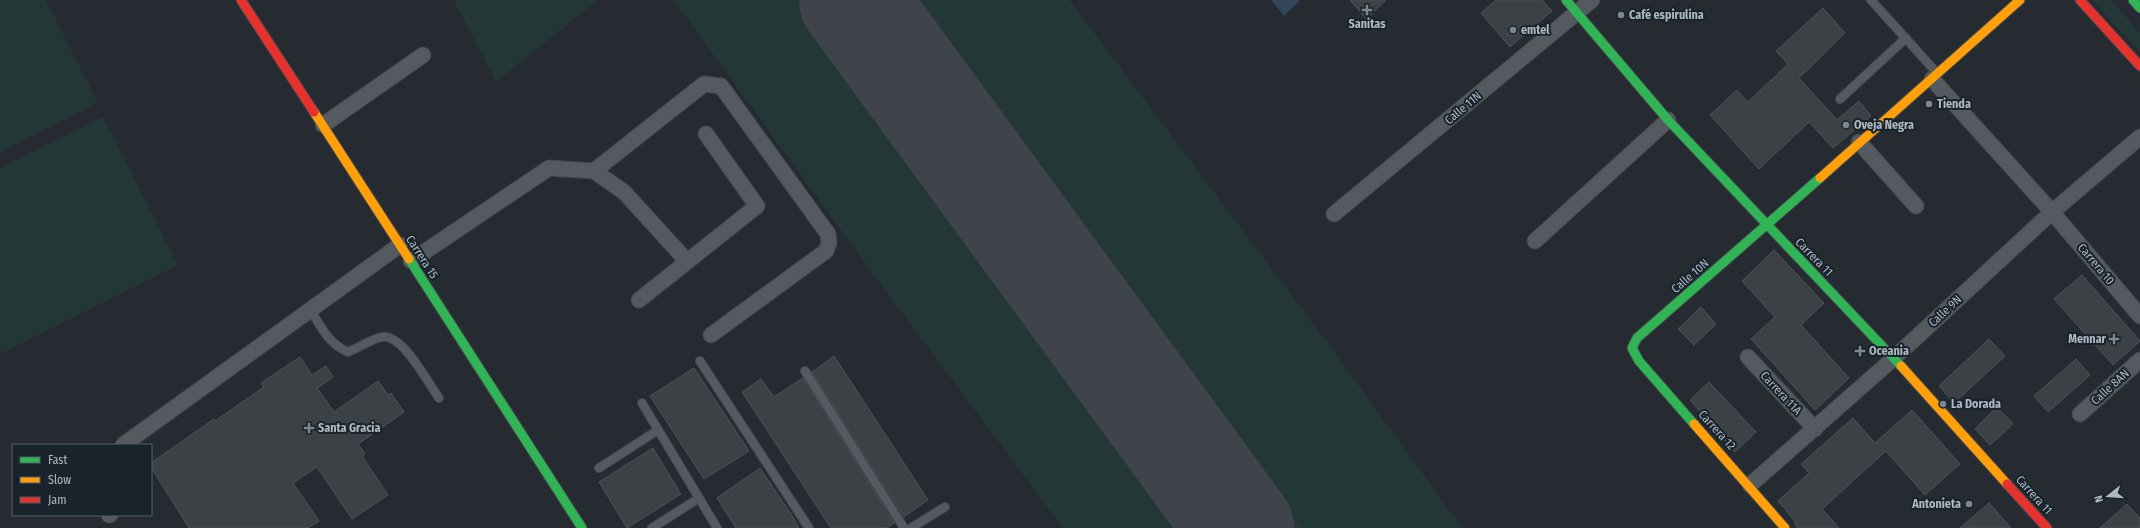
<svg xmlns="http://www.w3.org/2000/svg" width="2140" height="528" font-family="'Fira Sans Condensed',sans-serif">
<style>
.airport{fill:#2d3741}
.green{fill:#233737}
.water{fill:#32475a}
.lines{fill:none;stroke-linecap:round;stroke-linejoin:round}
.runway{stroke:#3e444a;stroke-width:108}
.building{fill:#3c4146;stroke:#4d535a}
.lane-casing{stroke:#42474c;stroke-width:10}
.street-casing{stroke:#42474c;stroke-width:17}
.fast-casing{stroke:#42474c;stroke-width:11}
.slow-casing{stroke:#42474c;stroke-width:11}
.jam-casing{stroke:#42474c;stroke-width:11}
.lane{stroke:#555a60;stroke-width:8}
.street{stroke:#555a60;stroke-width:15}
.fast{stroke:#30b455;stroke-width:9}
.slow{stroke:#ff9f0a;stroke-width:9}
.jam{stroke:#e5322d;stroke-width:9}
.poi-dot{fill:#7e8791;stroke:#19232b;stroke-width:1.5}
.labels{text-anchor:middle;stroke-width:4;stroke-linejoin:round;paint-order:stroke}
.poi-label{font-size:12px;font-weight:bold;fill:#aeb9c4;stroke:#19232b;text-anchor:start}
.street-label{font-size:12px;fill:#aeb9c4;stroke:#19232b}
</style>
<rect width="100%" height="100%" fill="#252b31"/>
<polygon class="airport" points="674,0 1069,0 1326,341 1462,528 1063,528 868,267"/>
<g class="green">
<polygon points="0,0 46,0 98,103 0,152"/>
<polygon points="454,0 598,0 496,82"/>
<polygon points="674,0 804,0 1192,528 1063,528 868,267"/>
<polygon points="910,0 1069,0 1326,341 1462,528 1301,528"/>
<polygon points="2092,0 2111,0 2140,33 2140,52"/>
<polygon points="103,117 178,265 0,354 0,168"/>
</g>
<polygon class="water" points="1271,0 1299,0 1300,1 1284,16"/>
<g class="lines">
<polyline class="runway" points="853,0 1240,528"/>
</g>
<g class="building">
<polygon points="1350,0 1386,0 1366,19"/>
<polygon points="1496,0 1542,0 1552,11 1510,47 1481,13"/>
<polygon points="1823,8 1845,33 1799,78 1837,120 1859,101 1871,116 1833,148 1809,122 1759,169 1710,115 1737,90 1748,102 1788,64 1776,51"/>
<polygon points="1774,250 1824,303 1801,325 1849,378 1815,410 1751,339 1775,317 1742,281"/>
<polygon points="2082,275 2140,341 2113,365 2054,299"/>
<polygon points="1701,307 1716,324 1694,345 1678,329"/>
<polygon points="1989,339 2005,356 1954,403 1939,386"/>
<polygon points="834,356 928,500 904,517 812,372"/>
<polygon points="300,357 312,375 326,366 333,377 317,388 334,412 378,381 388,395 391,393 404,412 358,444 365,454 362,456 388,495 352,519 317,467 293,483 319,521 308,528 189,528 151,467 151,463 214,419 215,421 264,387 261,383"/>
<polygon points="2076,359 2090,375 2048,412 2034,396"/>
<polygon points="694,368 749,451 704,479 650,396"/>
<polygon points="803,378 894,523 887,528 831,528 742,392 761,379 774,397"/>
<polygon points="1709,382 1756,432 1735,452 1690,400"/>
<polygon points="1997,407 2013,424 1990,445 1975,429"/>
<polygon points="1912,410 1960,464 1925,495 1886,451 1822,509 1839,528 1797,528 1794,520 1778,501 1809,473 1801,464 1853,418 1875,443"/>
<polygon points="653,448 681,494 627,528 599,482"/>
<polygon points="760,468 793,517 799,528 736,528 717,498"/>
<polygon points="1989,503 2011,528 1960,528"/>
<polygon points="2127,504 2140,518 2140,528 2100,528"/>
</g>
<g class="lines">
<defs>
<g id="lane">
<polyline points="1871,0 1937,73"/>
<polyline points="1840,99 1906,38"/>
<path d="M310,309C321,327 328,343 348,352C356,349 376,337 382,337C403,334 428,383 439,398"/>
<polyline points="700,361 809,528"/>
<polyline points="805,371 904,528"/>
<polyline points="642,403 717,528"/>
<polyline points="599,468 658,430"/>
<polyline points="652,528 699,498"/>
<polyline points="911,528 945,507"/>
</g>
<g id="street">
<polyline points="1932,79 2052,212 2140,316"/>
<polyline points="323,125 423,55"/>
<polyline points="1859,142 1916,206"/>
<polyline points="594,171 704,84 721,86 828,234 829,243 826,251 711,335"/>
<polyline points="1334,214 1592,0"/>
<polyline points="1535,241 1668,120"/>
<polyline points="411,261 549,168 594,171 624,192 686,260"/>
<polyline points="639,300 757,206 706,134"/>
<polyline points="1748,357 1815,429"/>
<polyline points="2080,414 2140,360"/>
<polyline points="123,445 400,245"/>
<polyline points="1750,485 1894,358 2052,212 2140,137"/>
<polyline points="109,515 110,515"/>
</g>
<g id="fast">
<polyline points="1566,0 1668,120 1901,366"/>
<polyline points="2133,0 2140,8"/>
<polyline points="409,259 582,528"/>
<polyline points="1694,424 1639,361 1632,348 1637,338 1820,178"/>
</g>
<g id="slow">
<polyline points="314,112 409,259"/>
<polyline points="1820,178 2020,0"/>
<polyline points="1901,366 2007,484"/>
<polyline points="1694,424 1785,528"/>
</g>
<g id="jam">
<polyline points="241,0 314,112"/>
<polyline points="2080,0 2140,66"/>
<polyline points="2007,484 2047,528"/>
</g>
</defs>
<use href="#lane" class="lane-casing"/>
<use href="#street" class="street-casing"/>
<use href="#fast" class="fast-casing"/>
<use href="#slow" class="slow-casing"/>
<use href="#jam" class="jam-casing"/>
<use href="#lane" class="lane"/>
<use href="#street" class="street"/>
<use href="#fast" class="fast"/>
<use href="#slow" class="slow"/>
<use href="#jam" class="jam"/>
</g>
<g class="poi-dot">
<path d="M1365 4h4v4h4v4h-4v4h-4v-4h-4v-4h4z"/>
<circle cx="1621" cy="15" r="4"/>
<circle cx="1513" cy="30" r="4"/>
<circle cx="1929" cy="104" r="4"/>
<circle cx="1846" cy="125" r="4"/>
<path d="M2112 333h4v4h4v4h-4v4h-4v-4h-4v-4h4z"/>
<path d="M1858 345h4v4h4v4h-4v4h-4v-4h-4v-4h4z"/>
<circle cx="1943" cy="404" r="4"/>
<path d="M307 422h4v4h4v4h-4v4h-4v-4h-4v-4h4z"/>
<circle cx="1969" cy="504" r="4"/>
</g>
<g class="labels">
<g class="poi-label">
<text x="1629" y="19">Café espirulina</text>
<text x="1367" y="28" text-anchor="middle">Sanitas</text>
<text x="1521" y="34">emtel</text>
<text x="1937" y="108">Tienda</text>
<text x="1854" y="129">Oveja Negra</text>
<text x="2106" y="343" text-anchor="end">Mennar</text>
<text x="1869" y="355">Oceania</text>
<text x="1951" y="408">La Dorada</text>
<text x="318" y="432">Santa Gracia</text>
<text x="1961" y="508" text-anchor="end">Antonieta</text>
</g>
<g class="street-label">
<text transform="translate(1463 108) rotate(-40)" y="4">Calle 11N</text>
<text transform="translate(422 257) rotate(57)" y="4">Carrera 15</text>
<text transform="translate(1814 257) rotate(46)" y="4">Carrera 11</text>
<text transform="translate(2096 264) rotate(50)" y="4">Carrera 10</text>
<text transform="translate(1690 276) rotate(-41)" y="4">Calle 10N</text>
<text transform="translate(1945 311) rotate(-43)" y="4">Calle 9N</text>
<text transform="translate(2110 387) rotate(-42)" y="4">Calle 8AN</text>
<text transform="translate(1781 393) rotate(47)" y="4">Carrera 11A</text>
<text transform="translate(1717 430) rotate(48)" y="4">Carrera 12</text>
<text transform="translate(2034 495) rotate(48)" y="4">Carrera 11</text>
</g>
</g>
<rect x="12" y="444" width="140" height="72" fill="#19232b" stroke="#555f68"/>
<rect x="20" y="457" width="20" height="6" fill="#30b455" stroke="#555f68"/>
<text x="48" y="464" font-size="12" fill="#aeb9c4">Fast</text>
<rect x="20" y="477" width="20" height="6" fill="#ff9f0a" stroke="#555f68"/>
<text x="48" y="484" font-size="12" fill="#aeb9c4">Slow</text>
<rect x="20" y="497" width="20" height="6" fill="#e5322d" stroke="#555f68"/>
<text x="48" y="504" font-size="12" fill="#aeb9c4">Jam</text>
<g transform="translate(2108 496) rotate(253)" stroke="#19232b" stroke-width="3" paint-order="stroke">
<path d="M0-3L7 15L0 10L-7 15Z" fill="#aeb9c4"/>
<text y="-6" font-size="11" font-weight="bold" text-anchor="middle" fill="#aeb9c4">N</text>
</g>
</svg>
